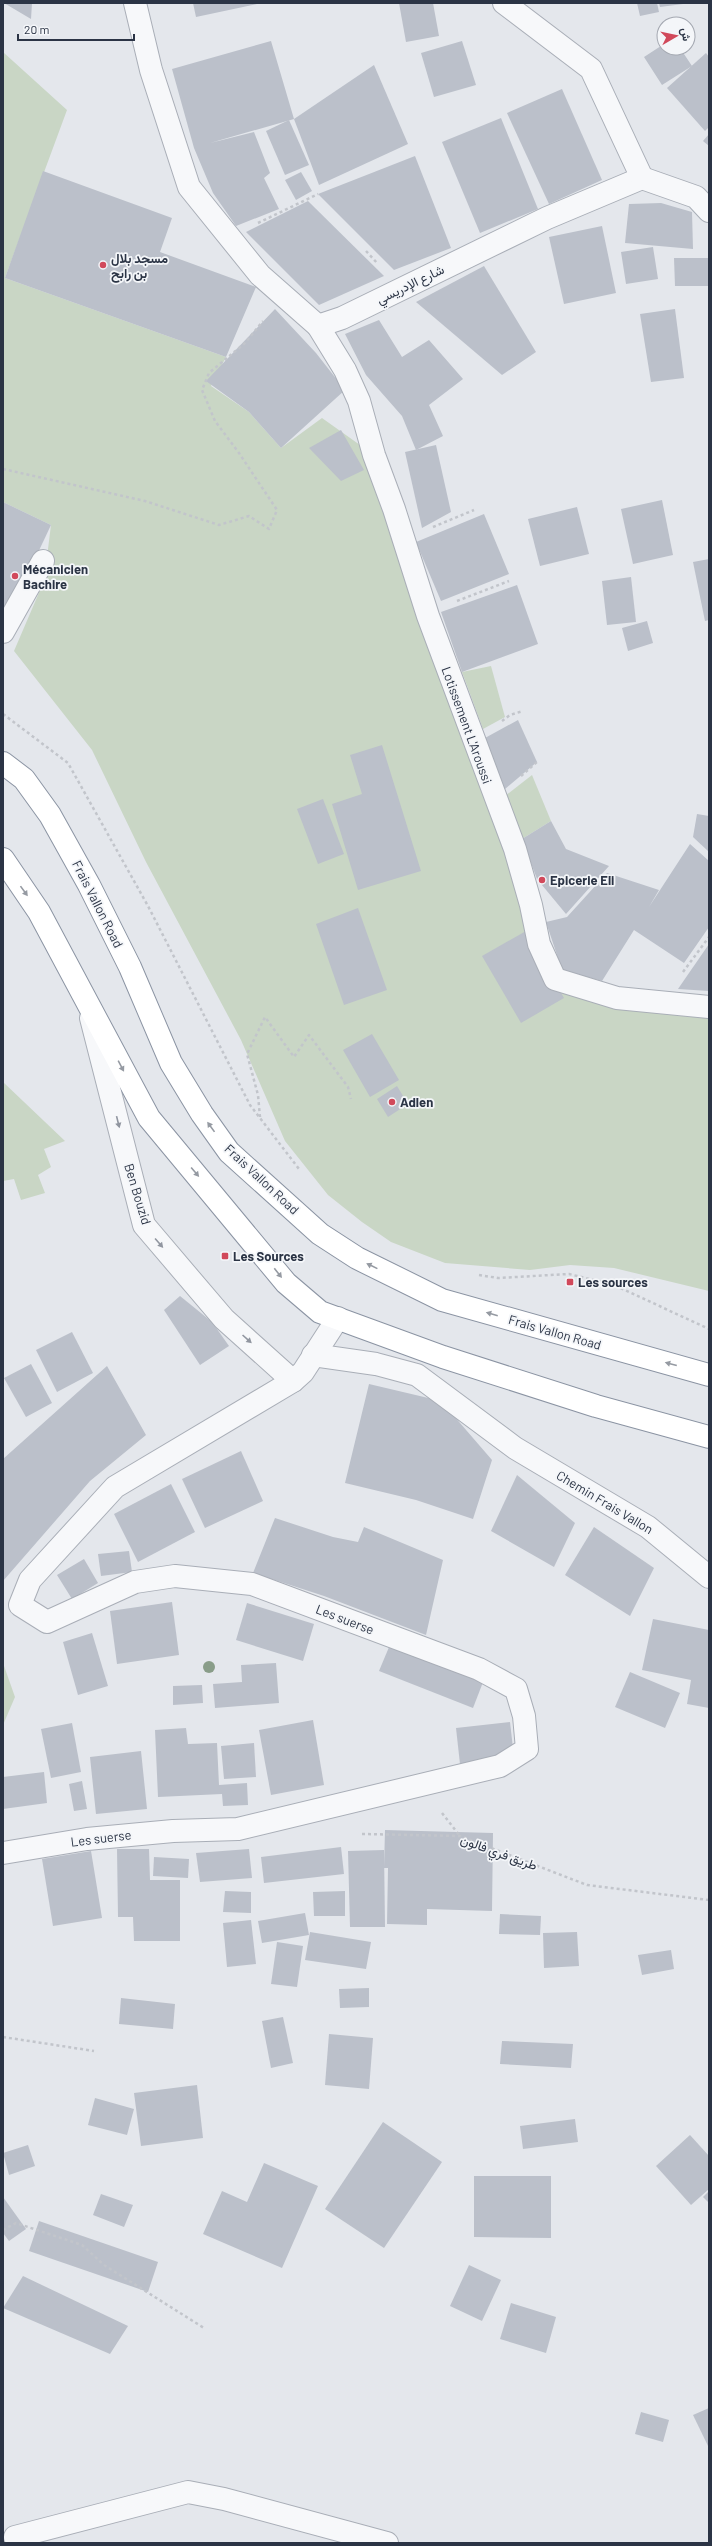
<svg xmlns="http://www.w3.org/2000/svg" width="712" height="2546" font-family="Barlow,Vazirmatn,sans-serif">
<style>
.green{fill:#c9d6c5}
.building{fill:#bbc0ca}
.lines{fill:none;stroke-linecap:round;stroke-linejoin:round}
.lane-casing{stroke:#a9aeb7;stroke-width:24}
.street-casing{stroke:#a9aeb7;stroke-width:24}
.highway-casing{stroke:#8b94a3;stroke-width:24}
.path{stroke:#c2c5cb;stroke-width:2.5;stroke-dasharray:3 3;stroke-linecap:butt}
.lane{stroke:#f7f8fa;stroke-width:22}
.street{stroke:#f7f8fa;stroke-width:22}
.highway{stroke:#fff;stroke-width:22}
.tree{fill:#899d89}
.oneway{fill:#959aa2}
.oneway2{fill:#9196a0}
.poi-dot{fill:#d1495b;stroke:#f4f6f9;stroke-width:1.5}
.labels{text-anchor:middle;stroke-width:3.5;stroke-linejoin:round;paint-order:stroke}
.poi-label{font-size:13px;font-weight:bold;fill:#2b3445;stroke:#f4f6f9;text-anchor:start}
.street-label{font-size:13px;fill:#2b3445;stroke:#f4f6f9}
</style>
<rect width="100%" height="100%" fill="#e4e7ec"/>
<g class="green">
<polygon points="3,52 67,110 5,278 226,357 211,386 249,412 281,448 322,418 374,455 558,980 709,1007 709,1291 614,1268 570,1265 530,1270 445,1263 391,1242 362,1222 328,1195 285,1141 241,1040 146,862 92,750 14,651 44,581 51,525 3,502"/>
<polygon points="491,666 505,717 483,729 462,672"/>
<polygon points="532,775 551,821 522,839 505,796"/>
<polygon points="3,1082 65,1141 44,1149 51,1167 38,1175 45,1193 21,1200 14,1179 3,1181"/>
<polygon points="3,1663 15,1697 3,1725"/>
</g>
<g class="building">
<polygon points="4,3 32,3 31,19"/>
<polygon points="193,3 257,3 257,4 196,17"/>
<polygon points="399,3 433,3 439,36 406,42"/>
<polygon points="637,3 657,3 659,12 640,16"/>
<polygon points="659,3 683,3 683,4 660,7"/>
<polygon points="271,41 294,119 210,143 254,132 270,173 264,178 279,209 236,226 213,193 194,148 172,69"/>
<polygon points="462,41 476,85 434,97 421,53"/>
<polygon points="664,44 664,48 680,48 692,66 662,85 644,57"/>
<polygon points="706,53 709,57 709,127 705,131 667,88"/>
<polygon points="374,65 408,144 319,185 294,119"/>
<polygon points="562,89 602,180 549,204 507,113"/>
<polygon points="501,118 538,209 480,233 442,142"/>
<polygon points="289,120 309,165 285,175 266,131"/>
<polygon points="709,134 709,146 703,141"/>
<polygon points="415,156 451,248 394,270 318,194"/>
<polygon points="43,171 172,218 160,252 256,287 226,357 5,278"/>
<polygon points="301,172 312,191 296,200 285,180"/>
<polygon points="308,201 384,276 319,305 246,232"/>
<polygon points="661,203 692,212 693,249 625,243 629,204"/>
<polygon points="602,226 616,293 564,304 549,237"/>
<polygon points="653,247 658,279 626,284 621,252"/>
<polygon points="674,258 709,258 709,286 675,286"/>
<polygon points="484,266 536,352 502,375 416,302"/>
<polygon points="275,309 316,353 345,390 281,448 249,412 206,381"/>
<polygon points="675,309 684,378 651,382 640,314"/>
<polygon points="379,320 402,357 429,340 463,379 429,405 443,436 416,450 402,416 366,375 345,334"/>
<polygon points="341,430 364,470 341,481 309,448"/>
<polygon points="436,445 451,512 422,528 405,452"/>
<polygon points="662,500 673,555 633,564 621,509"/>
<polygon points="3,502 51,525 3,627"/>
<polygon points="577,507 589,554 540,566 528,519"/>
<polygon points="484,514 509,574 441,601 416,542"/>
<polygon points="709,559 709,620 705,621 693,562"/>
<polygon points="631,577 636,622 607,625 602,581"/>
<polygon points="517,585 538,644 462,672 441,612"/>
<polygon points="647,621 653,643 628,651 622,628"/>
<polygon points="518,720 537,762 505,789 485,738"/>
<polygon points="382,745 421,871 358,890 332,804 362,794 350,755"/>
<polygon points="323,799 344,854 318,864 297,809"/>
<polygon points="697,814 709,816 709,852 693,837"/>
<polygon points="551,821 566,849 609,866 566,914 537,879 522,839"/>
<polygon points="690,844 709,861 709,927 684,963 634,930 602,981 562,970 546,922 567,917 607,873 659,890 649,907"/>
<polygon points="358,908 387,990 344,1005 316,924"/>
<polygon points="526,931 564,998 521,1023 482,956"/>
<polygon points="709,944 709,991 678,989"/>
<polygon points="372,1034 399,1080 370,1097 343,1050"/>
<polygon points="397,1086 408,1104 388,1117 377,1099"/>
<polygon points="180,1296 212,1322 229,1346 200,1365 164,1310"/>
<polygon points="72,1332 93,1373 57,1392 36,1350"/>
<polygon points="31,1364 52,1403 26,1417 4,1378"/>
<polygon points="107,1366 146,1435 90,1481 3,1581 3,1459"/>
<polygon points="369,1384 441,1401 492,1460 473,1519 416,1500 345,1483"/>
<polygon points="241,1451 263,1501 205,1528 182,1479"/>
<polygon points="517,1475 575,1523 554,1567 491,1531"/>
<polygon points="171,1484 195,1532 138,1562 114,1514"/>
<polygon points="275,1518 333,1537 358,1542 364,1527 443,1560 426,1635 324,1596 253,1573"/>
<polygon points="594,1527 654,1568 630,1616 565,1575"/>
<polygon points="129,1551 132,1572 101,1576 98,1554"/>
<polygon points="84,1559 98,1583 72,1599 57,1575"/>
<polygon points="172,1602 179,1655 117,1664 110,1611"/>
<polygon points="247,1603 314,1624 303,1661 236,1640"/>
<polygon points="653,1619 709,1630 709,1708 687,1704 691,1680 642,1670"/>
<polygon points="397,1628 490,1664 473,1708 379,1671"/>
<polygon points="92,1633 108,1686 78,1695 63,1642"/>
<polygon points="276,1663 279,1703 215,1708 213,1684 242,1682 241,1665"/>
<polygon points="630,1672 680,1693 665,1728 615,1707"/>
<polygon points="202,1685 203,1703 173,1705 173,1686"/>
<polygon points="313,1720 324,1785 271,1795 259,1730"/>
<polygon points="510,1722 515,1766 461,1773 456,1728"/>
<polygon points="72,1723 81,1772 51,1778 41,1729"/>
<polygon points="186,1728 188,1744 217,1743 219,1785 247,1783 248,1805 223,1806 222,1794 158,1797 155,1730"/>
<polygon points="254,1743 256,1777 224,1779 221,1746"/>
<polygon points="141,1751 147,1809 96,1814 90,1757"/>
<polygon points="44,1772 47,1803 3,1809 3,1777"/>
<polygon points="82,1781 87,1809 74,1811 69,1784"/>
<polygon points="385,1830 493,1833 492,1911 427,1909 427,1925 387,1924 388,1868 384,1868"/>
<polygon points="341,1847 344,1874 264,1883 261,1857"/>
<polygon points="117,1849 149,1849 150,1880 180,1880 180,1941 134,1941 133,1917 118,1917"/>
<polygon points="249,1849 252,1878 200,1882 196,1853"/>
<polygon points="384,1850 385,1927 350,1927 348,1851"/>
<polygon points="91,1851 102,1918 53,1926 42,1859"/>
<polygon points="154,1857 189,1859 188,1878 153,1876"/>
<polygon points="225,1891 251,1892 251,1913 223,1912"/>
<polygon points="345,1891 345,1916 314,1916 313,1892"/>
<polygon points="305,1913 309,1935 262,1943 258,1921"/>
<polygon points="500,1914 541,1916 540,1935 499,1934"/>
<polygon points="251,1920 256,1964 227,1967 223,1923"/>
<polygon points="310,1932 371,1942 366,1969 305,1960"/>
<polygon points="577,1932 579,1966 544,1968 543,1933"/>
<polygon points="277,1942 303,1946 297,1987 271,1984"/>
<polygon points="671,1950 674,1969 642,1975 638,1955"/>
<polygon points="369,1988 369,2007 340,2008 339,1989"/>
<polygon points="121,1998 175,2004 173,2029 119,2024"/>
<polygon points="283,2017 293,2063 271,2068 262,2021"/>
<polygon points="329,2034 373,2038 369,2089 325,2085"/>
<polygon points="502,2041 573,2044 571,2068 500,2064"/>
<polygon points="197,2085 203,2138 141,2146 134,2093"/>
<polygon points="95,2098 134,2109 127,2135 88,2125"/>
<polygon points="575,2119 578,2142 523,2149 520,2126"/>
<polygon points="383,2122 442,2162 384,2248 325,2209"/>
<polygon points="690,2135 709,2156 709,2189 691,2205 656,2166"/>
<polygon points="28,2145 35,2166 9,2175 3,2153"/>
<polygon points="264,2163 318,2186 282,2268 203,2234 222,2191 247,2202"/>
<polygon points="474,2176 551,2176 551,2238 474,2237"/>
<polygon points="709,2191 709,2203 703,2197"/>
<polygon points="101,2194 133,2205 124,2227 93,2215"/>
<polygon points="3,2197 26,2229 9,2241 3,2233"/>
<polygon points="39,2221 158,2262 148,2292 29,2251"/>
<polygon points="469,2265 501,2280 482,2321 450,2306"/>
<polygon points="23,2276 128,2326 110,2354 3,2308"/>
<polygon points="511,2303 556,2317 546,2353 500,2339"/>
<polygon points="709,2408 709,2448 693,2415"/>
<polygon points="641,2412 669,2420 663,2442 635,2434"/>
</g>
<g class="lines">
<defs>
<g id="lane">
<polyline points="3,632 43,561"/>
<polyline points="313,1355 376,1364 417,1375 515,1448 648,1527 709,1577"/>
<polyline points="15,2537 188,2492 224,2499 387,2543"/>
</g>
<g id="street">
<polyline points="135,3 151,70 189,187 260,275 318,326 342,318 547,218 642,178 591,69 504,3"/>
<polyline points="642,178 696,197 709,211"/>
<polyline points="318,326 345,370 359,401 374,455 394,509 428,616 515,849 531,905 539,944 555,979 617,998 709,1007"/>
<polyline points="91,1018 144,1225 224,1319 293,1381"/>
<polyline points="3,1853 87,1839 173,1831 238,1829 500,1766 527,1749 524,1716 516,1689 479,1669 252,1584 175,1576 135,1582 47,1622 20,1605 30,1580 115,1487 293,1381 303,1372 338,1318"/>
</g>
<g id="highway">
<polyline points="3,763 24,779 50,815 89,885 130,967 171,1063 202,1114 229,1152 320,1234 357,1258 442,1300 709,1375"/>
<polyline points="3,859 39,912 149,1118 286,1283 320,1312 443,1357 596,1406 709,1437"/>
</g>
</defs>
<use href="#lane" class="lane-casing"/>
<use href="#street" class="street-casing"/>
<use href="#highway" class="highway-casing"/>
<g class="path">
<polyline points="258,223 318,194"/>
<polyline points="366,251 378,264"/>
<polyline points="3,469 145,501 219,525 249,516 269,529 277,510 239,453 215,421 202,390 209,373 245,343 263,321"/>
<polyline points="433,527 474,510"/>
<polyline points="457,601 509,581"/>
<polyline points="3,714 68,763 148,906 250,1105 299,1169"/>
<polyline points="502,721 510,715 523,711"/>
<polyline points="521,776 537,762"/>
<polyline points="683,972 709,937"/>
<polyline points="260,1117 258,1095 247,1054 265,1017 294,1057 309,1035 348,1087 351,1099"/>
<polyline points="479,1275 498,1278 569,1274 614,1285 709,1329"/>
<polyline points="442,1813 460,1836"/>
<polyline points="362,1834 460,1836 587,1885 709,1900"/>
<polyline points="3,2037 94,2051"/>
<polyline points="3,2230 16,2223 82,2245 104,2265 204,2328"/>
</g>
<use href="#lane" class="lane"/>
<use href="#street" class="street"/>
<use href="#highway" class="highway"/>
</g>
<circle class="tree" cx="209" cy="1667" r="6"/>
<defs><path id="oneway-solid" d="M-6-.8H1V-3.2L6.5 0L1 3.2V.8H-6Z"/></defs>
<g class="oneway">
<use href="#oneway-solid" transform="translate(24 891) rotate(54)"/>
<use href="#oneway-solid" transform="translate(121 1066) rotate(62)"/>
<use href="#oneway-solid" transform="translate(211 1127) rotate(-126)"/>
<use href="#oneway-solid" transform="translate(195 1172) rotate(50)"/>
<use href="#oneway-solid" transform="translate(372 1266) rotate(-154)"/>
<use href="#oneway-solid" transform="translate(278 1273) rotate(52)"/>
<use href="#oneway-solid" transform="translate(492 1314) rotate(-164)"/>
<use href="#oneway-solid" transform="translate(671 1364) rotate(-165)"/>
</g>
<g class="oneway2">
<use href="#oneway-solid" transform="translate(118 1122) rotate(76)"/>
<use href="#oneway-solid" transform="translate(159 1243) rotate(49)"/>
<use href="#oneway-solid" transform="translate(247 1339) rotate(42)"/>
</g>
<g class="poi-dot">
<circle cx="103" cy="265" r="4"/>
<circle cx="15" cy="576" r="4"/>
<circle cx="542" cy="880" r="4"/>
<circle cx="392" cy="1102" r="4"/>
<rect x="221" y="1252" width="8" height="8" rx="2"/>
<rect x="566" y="1278" width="8" height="8" rx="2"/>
</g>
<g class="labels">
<g class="poi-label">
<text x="111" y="263">مسجد بلال<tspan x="111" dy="15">بن رابح</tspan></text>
<text x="23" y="574">Mécanicien<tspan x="23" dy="15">Bachire</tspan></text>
<text x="550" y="885">Epicerie Eli</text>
<text x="400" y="1107">Adlen</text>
<text x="233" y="1261">Les Sources</text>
<text x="578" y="1287">Les sources</text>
</g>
<g class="street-label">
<text transform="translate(410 284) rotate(-26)" y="5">شارع الإدريسي</text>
<text transform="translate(467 725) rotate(70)" y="5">Lotissement L'Aroussi</text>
<text transform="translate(98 904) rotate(63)" y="5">Frais Vallon Road</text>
<text transform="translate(262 1179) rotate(43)" y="5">Frais Vallon Road</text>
<text transform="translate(138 1194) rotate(73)" y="5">Ben Bouzid</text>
<text transform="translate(555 1332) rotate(16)" y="5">Frais Vallon Road</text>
<text transform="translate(605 1502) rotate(31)" y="5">Chemin Frais Vallon</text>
<text transform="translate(345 1619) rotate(21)" y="5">Les suerse</text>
<text transform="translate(101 1838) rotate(-7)" y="5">Les suerse</text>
<text transform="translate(499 1852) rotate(20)" y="5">طريق فري فالون</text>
</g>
</g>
<rect width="712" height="2546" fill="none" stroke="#2b3445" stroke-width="8"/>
<g transform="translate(676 36) rotate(81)"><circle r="19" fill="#f4f6f9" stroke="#a4a8b1"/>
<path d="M0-3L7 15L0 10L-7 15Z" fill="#d1495b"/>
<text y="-6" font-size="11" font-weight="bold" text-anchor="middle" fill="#2b3445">ش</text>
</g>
<path d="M18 34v6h116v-6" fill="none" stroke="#2b3445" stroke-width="2"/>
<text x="24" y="34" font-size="12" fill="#2b3445" stroke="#f4f6f9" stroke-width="3" paint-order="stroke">20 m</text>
</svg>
